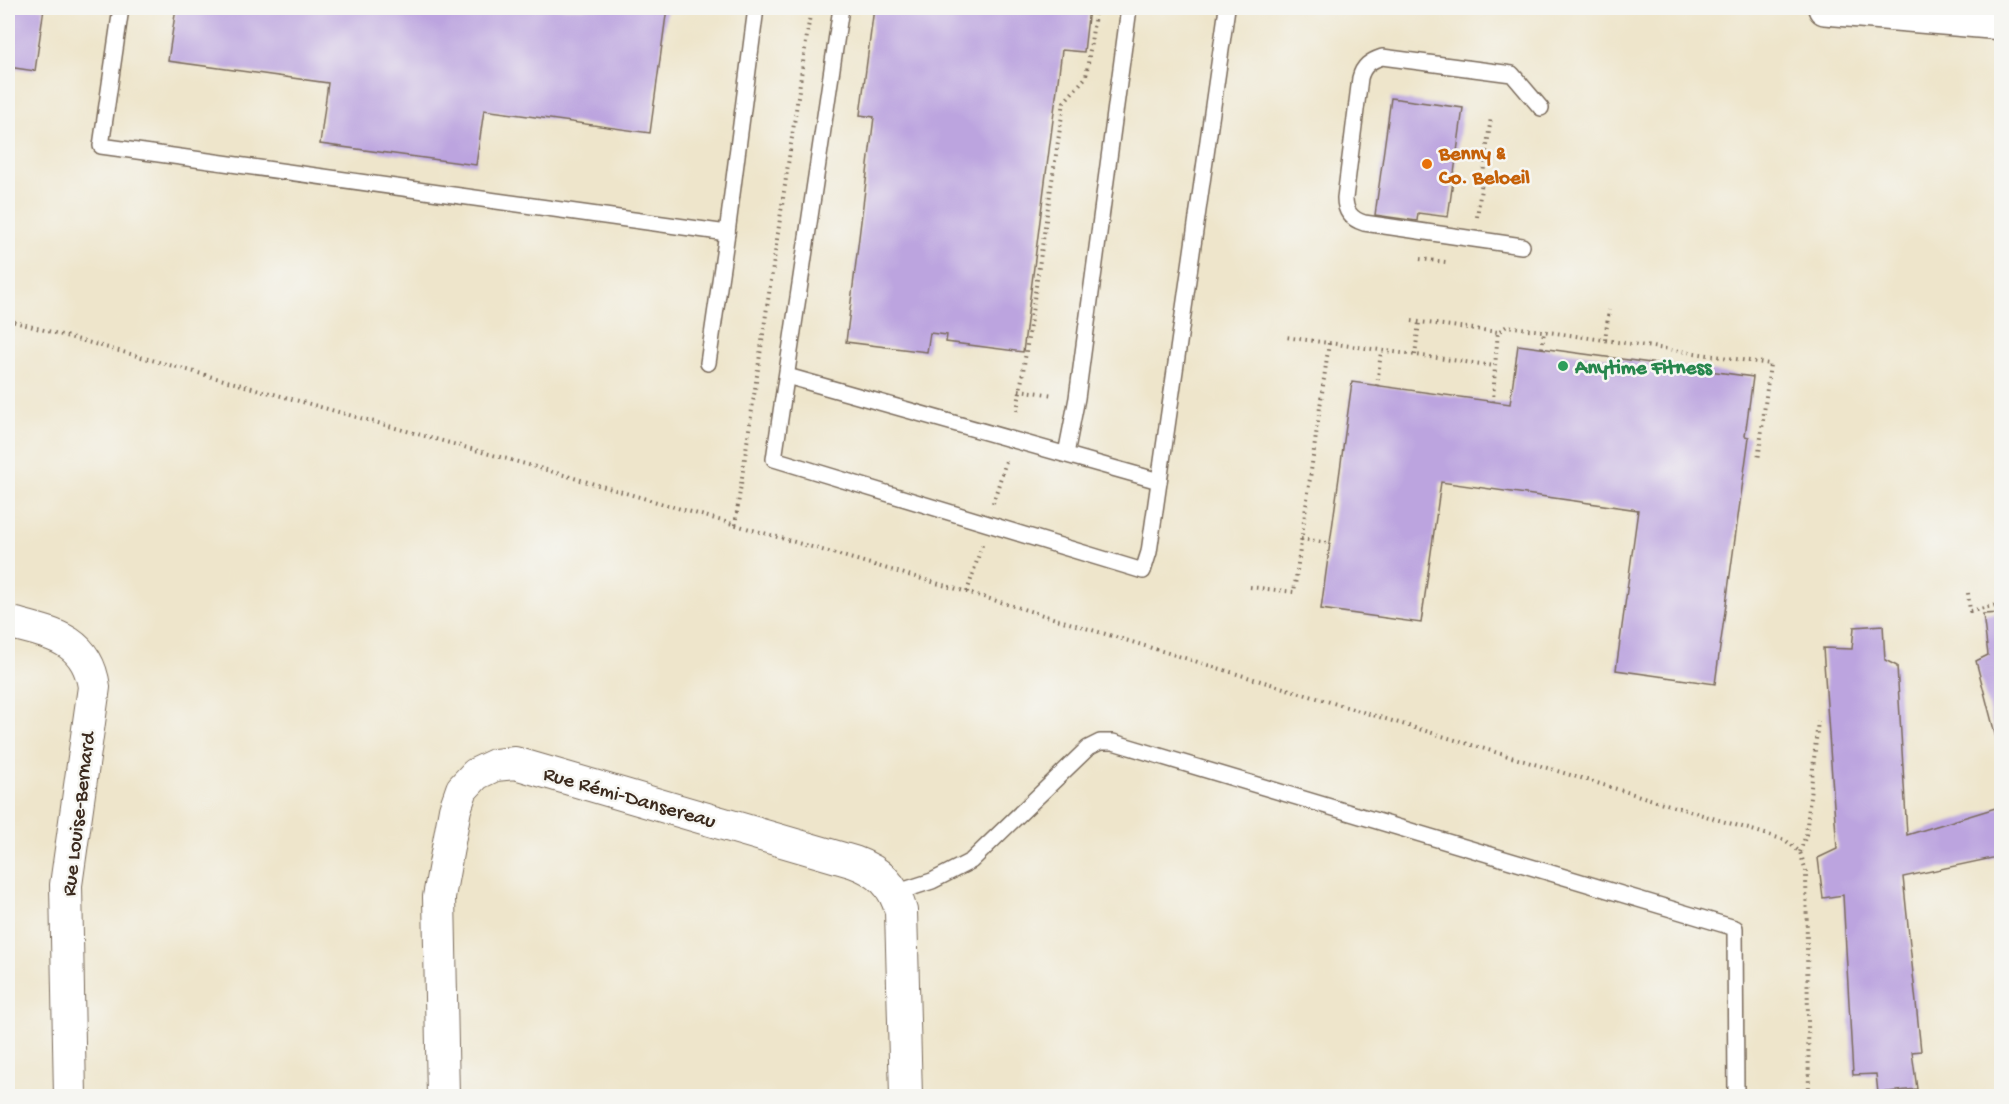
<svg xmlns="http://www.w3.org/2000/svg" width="2009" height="1104" font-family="'Gochi Hand',sans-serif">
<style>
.building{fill:#bca4df}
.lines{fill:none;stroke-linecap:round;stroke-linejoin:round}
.lane-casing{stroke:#7a6b5b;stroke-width:18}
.street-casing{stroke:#7a6b5b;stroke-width:34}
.secondary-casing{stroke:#7a6b5b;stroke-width:36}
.path{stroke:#7a6b5b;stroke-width:4;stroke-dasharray:1.5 4.5;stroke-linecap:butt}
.lane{stroke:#fff;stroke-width:15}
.street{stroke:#fff;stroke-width:32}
.secondary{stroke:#fff;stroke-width:33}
.food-dot{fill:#e8710a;stroke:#f6f6f2;stroke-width:2}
.leisure-dot{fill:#2e9e5b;stroke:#f6f6f2;stroke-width:2}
.labels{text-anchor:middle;stroke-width:5;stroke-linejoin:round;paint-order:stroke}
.food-label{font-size:21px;font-weight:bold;fill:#c56008;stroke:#f6f6f2;text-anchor:start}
.leisure-label{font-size:21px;font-weight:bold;fill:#27864d;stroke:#f6f6f2;text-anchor:start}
.street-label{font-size:21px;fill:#3b2a1e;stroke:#f6f6f2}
</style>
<rect width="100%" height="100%" fill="#f6f6f2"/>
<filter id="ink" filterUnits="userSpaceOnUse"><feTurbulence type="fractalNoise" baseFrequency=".0167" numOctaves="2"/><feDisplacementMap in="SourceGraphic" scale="12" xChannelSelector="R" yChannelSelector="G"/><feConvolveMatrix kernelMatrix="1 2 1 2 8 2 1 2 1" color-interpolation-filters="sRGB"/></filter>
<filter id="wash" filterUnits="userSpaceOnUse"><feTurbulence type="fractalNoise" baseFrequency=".008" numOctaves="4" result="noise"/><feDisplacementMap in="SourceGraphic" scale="24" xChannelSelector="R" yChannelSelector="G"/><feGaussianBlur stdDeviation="1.35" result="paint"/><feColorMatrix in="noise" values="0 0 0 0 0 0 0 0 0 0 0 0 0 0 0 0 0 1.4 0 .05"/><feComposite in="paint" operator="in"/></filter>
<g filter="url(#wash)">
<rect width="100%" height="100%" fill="#eee5cb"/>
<g id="blocks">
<g class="building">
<polygon points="8,8 44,8 35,71 8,67"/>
<polygon points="176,8 667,8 650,133 484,110 476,165 320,144 328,83 168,61"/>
<polygon points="874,8 1089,8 1084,52 1062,50 1023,352 946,342 947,335 930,333 927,352 846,342 874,117 860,115"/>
<polygon points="1391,98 1463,108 1448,217 1418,213 1417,221 1375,215"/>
<polygon points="1518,345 1753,377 1745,436 1749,437 1715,684 1616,670 1638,510 1441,482 1421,623 1321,609 1352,382 1510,404"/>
<polygon points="2002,613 2002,757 2001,757 1976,661 1988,655 1983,614"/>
<polygon points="1883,625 1885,660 1897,666 1907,835 2002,806 2002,856 1903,877 1921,1051 1912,1052 1917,1089 1878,1093 1876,1074 1853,1075 1843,895 1823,898 1818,858 1837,849 1823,648 1852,649 1854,627"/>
</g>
</g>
</g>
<g filter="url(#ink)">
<use href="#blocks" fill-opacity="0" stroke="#7a6b5b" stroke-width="1.5"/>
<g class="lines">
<defs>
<g id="lane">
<polyline points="121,8 101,146 727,233 756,8"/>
<polyline points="841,8 774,459 1143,571 1149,552 1227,8"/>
<path d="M1522,246L1364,223C1351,219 1345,211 1345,198L1360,78C1363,66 1370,61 1382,57L1512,74L1541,108"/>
<polyline points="708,363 727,233"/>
<polyline points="787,376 1159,481"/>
<polyline points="1066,454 1077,398 1129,8"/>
<polyline points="895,893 932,881 971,861 1088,748 1100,742 1113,742 1735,928 1736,1096"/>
</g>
<g id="street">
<path d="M8,622C48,633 87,637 94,687L66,885L70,1096"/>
<path d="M443,1096L439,897L455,809L462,789L476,774L495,765L515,763L854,862C879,871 894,885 901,911L906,1096"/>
</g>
<polyline id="secondary" points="1825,8 2002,23"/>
</defs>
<use href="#lane" class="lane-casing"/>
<use href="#street" class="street-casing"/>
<use href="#secondary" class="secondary-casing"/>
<g class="path">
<polyline points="1477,217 1491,117"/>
<polyline points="1420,259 1446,262"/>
<polyline points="8,320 536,467 967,592 1785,840 1800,852 1806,871 1809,1096"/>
<polyline points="1412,321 1498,332"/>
<polyline points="1605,340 1609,310"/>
<polyline points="1329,343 1495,366 1498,332 1507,326 1770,364 1758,461"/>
<polyline points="1542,348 1544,331"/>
<polyline points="1415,355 1419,322"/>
<polyline points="1377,386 1381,351"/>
<polyline points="1019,390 1054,395"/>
<polyline points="1493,402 1495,366"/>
<polyline points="1017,411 1064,102 1086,77 1096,8"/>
<polyline points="993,503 1006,461"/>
<polyline points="735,525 811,8"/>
<polyline points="1301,539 1330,543"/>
<polyline points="1250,587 1294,592 1329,343 1285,337"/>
<polyline points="967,592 982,545"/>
<polyline points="1968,593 1970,611 2002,604"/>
<polyline points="1800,852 1806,835 1818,721"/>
</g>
<use href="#lane" class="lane"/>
<use href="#street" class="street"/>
<use href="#secondary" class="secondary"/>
</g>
</g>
<circle class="food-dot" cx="1427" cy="164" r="6"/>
<circle class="leisure-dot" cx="1563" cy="366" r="6"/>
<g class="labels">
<g class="food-label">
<text x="1439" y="159">Benny &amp;<tspan x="1439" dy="24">Co. Beloeil</tspan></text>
</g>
<g class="leisure-label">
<text x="1575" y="373">Anytime Fitness</text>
</g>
<g class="street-label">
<text transform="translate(630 796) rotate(16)" y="7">Rue Rémi-Dansereau</text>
<text transform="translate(77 814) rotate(-83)" y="7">Rue Louise-Bernard</text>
</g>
</g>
<rect width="2009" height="1104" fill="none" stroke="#f6f6f2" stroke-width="30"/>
</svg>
